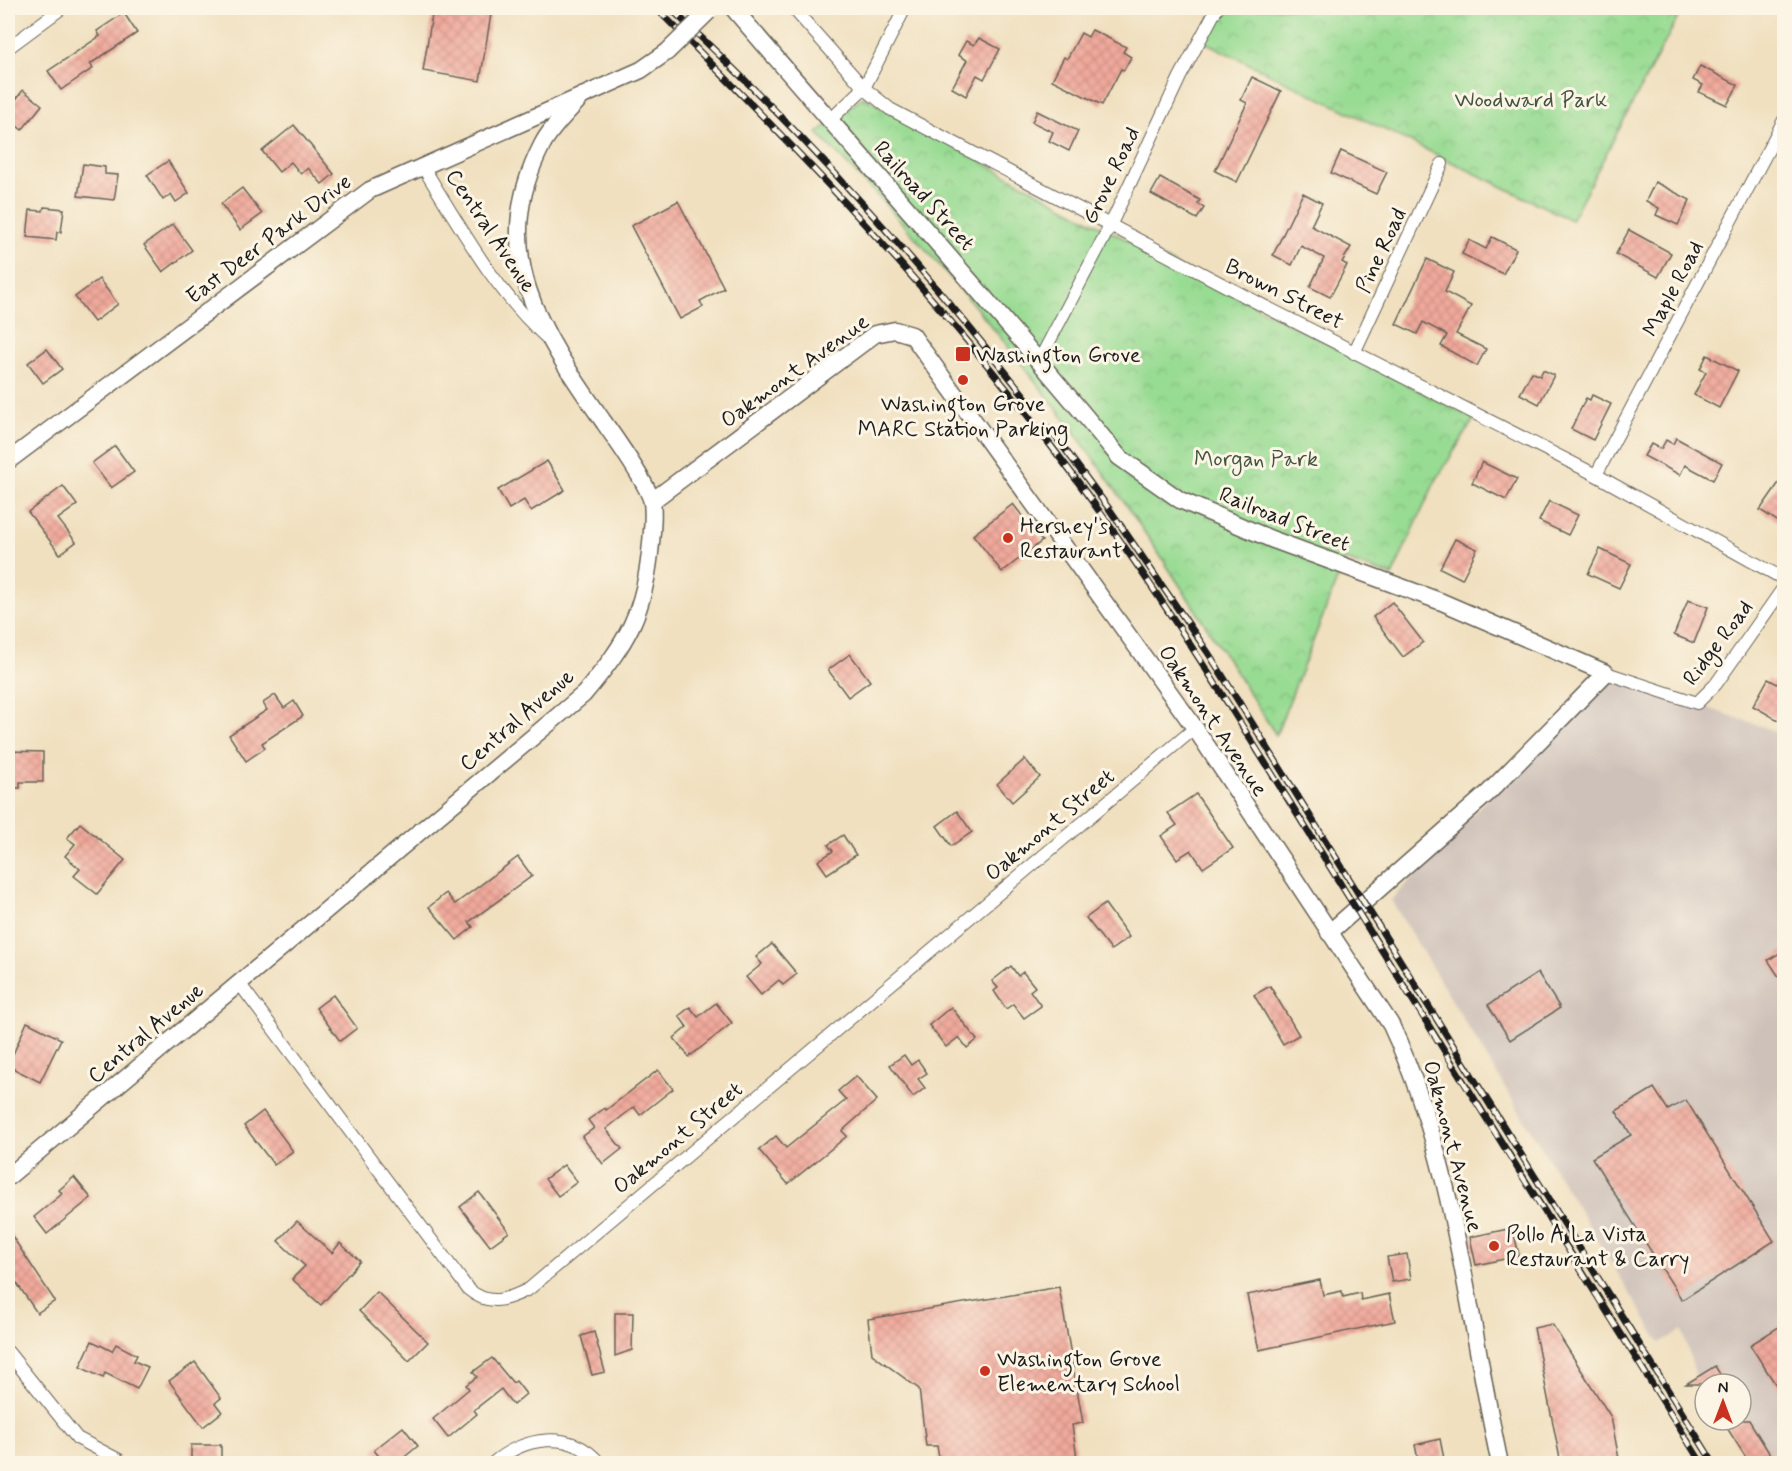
<svg xmlns="http://www.w3.org/2000/svg" width="1792" height="1471" font-family="Mynerve,sans-serif">
<style>
.industrial{fill:#cec1b9}
.park{fill:url(#park-crowns);stroke:#5a7c58;stroke-width:1.5}
.building{fill:url(#building-cross-hatch)}
.lines{fill:none;stroke-linecap:round;stroke-linejoin:round}
.minor-casing{stroke:#666155;stroke-width:14}
.tertiary-casing{stroke:#666155;stroke-width:19}
.minor{stroke:#fff;stroke-width:12}
.tertiary{stroke:#fff;stroke-width:16}
.rail-casing{stroke:#1c1c1c;stroke-width:7}
.rail{stroke:#fcf5e5;stroke-width:4.5;stroke-dasharray:14;stroke-linecap:butt}
.tertiary-bridge-casing{stroke:#666155;stroke-width:19;stroke-linecap:butt}
.tertiary-bridge{stroke:#fff;stroke-width:16}
.poi-dot{fill:#c8321e;stroke:#fcf5e5;stroke-width:2}
.labels{text-anchor:middle;stroke-width:6;stroke-linejoin:round;paint-order:stroke}
.park-label{font-size:22px;fill:#415540;stroke:#fcf5e5}
.street-label{font-size:22px;fill:#1c1c1c;stroke:#fcf5e5}
.poi-label{font-size:22px;fill:#1c1c1c;stroke:#fcf5e5;text-anchor:start}
</style>
<defs>
<pattern id="park-crowns" width="20" height="18" patternUnits="userSpaceOnUse" patternTransform="scale(1.5)"><rect width="20" height="18" fill="#98db93"/><path d="M2 6a3 3 0 1 1 6 0M12 15a3 3 0 1 1 6 0" fill="none" stroke="#82bb7e"/></pattern>
<pattern id="building-cross-hatch" width="8" height="8" patternUnits="userSpaceOnUse" patternTransform="scale(1.5)"><rect width="8" height="8" fill="#f0a99b"/><path d="M0 0l8 8M0 8l8-8" fill="none" stroke="#cd9185"/></pattern>
</defs>
<rect width="100%" height="100%" fill="#fcf5e5"/>
<filter id="ink" filterUnits="userSpaceOnUse"><feTurbulence type="fractalNoise" baseFrequency=".0167" numOctaves="2"/><feDisplacementMap in="SourceGraphic" scale="12" xChannelSelector="R" yChannelSelector="G"/><feConvolveMatrix kernelMatrix="1 2 1 2 8 2 1 2 1" color-interpolation-filters="sRGB"/></filter>
<filter id="wash" filterUnits="userSpaceOnUse"><feTurbulence type="fractalNoise" baseFrequency=".008" numOctaves="4" result="noise"/><feDisplacementMap in="SourceGraphic" scale="24" xChannelSelector="R" yChannelSelector="G"/><feGaussianBlur stdDeviation="1.35" result="paint"/><feColorMatrix in="noise" values="0 0 0 0 0 0 0 0 0 0 0 0 0 0 0 0 0 1.4 0 .05"/><feComposite in="paint" operator="in"/></filter>
<g filter="url(#wash)">
<rect width="100%" height="100%" fill="#f0e0c0"/>
<polygon class="industrial" points="1606,673 1784,734 1784,1463 1750,1463 1741,1420 1741,1384 1705,1384 1705,1392 1697,1380 1682,1330 1660,1343 1391,900"/>
<g class="park">
<polygon points="1218,8 1683,8 1571,220 1200,40"/>
<path d="M863,97L1102,227L1474,419L1435,482L1392,576L1345,560L1276,735C1203,621 1130,504 1047,396C976,304 899,216 817,133Z"/>
</g>
<g id="blocks">
<g class="building">
<polygon points="433,8 492,8 480,81 423,71"/>
<polygon points="124,13 137,33 90,64 93,68 61,90 48,71 100,36 97,31"/>
<polygon points="1092,30 1126,47 1123,52 1131,57 1124,70 1121,69 1102,105 1052,80 1064,57 1067,59 1081,33 1088,37"/>
<polygon points="979,38 1000,49 984,79 977,75 966,96 952,88 967,60 958,55 966,41 974,45"/>
<polygon points="1700,66 1738,85 1727,105 1699,92 1703,85 1693,80"/>
<polygon points="1252,77 1281,91 1237,182 1215,171 1247,103 1241,100"/>
<polygon points="23,90 42,105 22,130 8,119 8,110"/>
<polygon points="1037,111 1078,131 1069,151 1049,141 1053,132 1032,122"/>
<polygon points="294,125 334,174 322,184 308,168 301,174 291,162 279,172 262,151"/>
<polygon points="1341,151 1387,172 1376,194 1331,173"/>
<polygon points="168,161 189,193 176,202 171,194 163,200 147,175"/>
<polygon points="83,164 105,167 105,174 118,175 114,200 78,196"/>
<polygon points="1160,178 1200,200 1198,204 1204,208 1197,219 1151,194"/>
<polygon points="1655,182 1690,200 1678,225 1656,215 1659,208 1646,201"/>
<polygon points="242,188 262,214 240,230 221,204"/>
<polygon points="1303,193 1322,203 1311,226 1351,247 1342,262 1347,265 1330,297 1310,287 1324,258 1301,246 1292,265 1273,255"/>
<polygon points="678,201 724,288 700,301 703,307 680,319 631,226"/>
<polygon points="44,207 64,209 61,232 57,232 56,240 27,237 30,210 43,211"/>
<polygon points="173,224 192,250 163,272 144,245"/>
<polygon points="1629,230 1671,253 1658,277 1616,254"/>
<polygon points="1492,237 1516,249 1503,274 1462,254 1469,240 1486,249"/>
<polygon points="1427,259 1454,272 1445,292 1471,306 1456,334 1486,349 1477,366 1441,346 1447,335 1423,322 1417,334 1396,324"/>
<polygon points="99,279 118,304 94,322 75,297"/>
<polygon points="47,349 62,369 43,383 28,363"/>
<polygon points="1707,355 1738,371 1719,408 1694,395 1706,372 1700,369"/>
<polygon points="1543,370 1554,375 1539,404 1520,394 1532,372 1540,376"/>
<polygon points="1592,395 1611,404 1593,440 1571,429 1586,398 1590,400"/>
<polygon points="1676,438 1722,463 1713,480 1685,465 1680,475 1644,456 1651,444 1661,449 1666,440 1673,444"/>
<polygon points="115,446 134,472 111,488 92,463"/>
<polygon points="547,461 565,490 531,511 524,500 509,509 498,490"/>
<polygon points="1482,462 1517,479 1506,500 1472,483"/>
<polygon points="1785,474 1785,526 1760,510"/>
<polygon points="63,486 77,505 58,519 76,542 60,554 28,512"/>
<polygon points="1549,501 1578,515 1568,535 1539,521"/>
<polygon points="1013,504 1042,541 1002,572 973,535"/>
<polygon points="1455,539 1477,549 1462,579 1440,568"/>
<polygon points="1600,549 1631,564 1619,588 1588,574"/>
<polygon points="1688,600 1708,607 1694,643 1674,635"/>
<polygon points="1392,602 1423,642 1403,657 1373,617"/>
<polygon points="850,654 870,681 848,697 828,670"/>
<polygon points="1768,679 1785,688 1785,724 1753,706"/>
<polygon points="275,695 284,708 294,701 303,716 262,743 265,748 246,761 229,735 267,710 263,703"/>
<polygon points="8,751 43,752 43,782 20,782 20,788 8,788"/>
<polygon points="1025,759 1040,777 1012,802 997,784"/>
<polygon points="1196,794 1233,848 1203,868 1191,850 1177,859 1161,836 1177,825 1168,813"/>
<polygon points="957,811 972,832 951,846 937,826"/>
<polygon points="80,823 125,860 97,894 74,876 80,869 65,856 75,844 67,838"/>
<polygon points="843,835 856,855 827,874 818,861 833,851 828,845"/>
<polygon points="518,857 532,876 469,922 473,927 457,940 429,907 446,893 455,904"/>
<polygon points="1105,904 1129,937 1111,950 1086,918"/>
<polygon points="772,944 797,974 783,985 779,980 761,995 746,977 762,964 756,957"/>
<polygon points="1785,950 1785,986 1768,960"/>
<polygon points="1011,966 1018,976 1023,972 1035,987 1030,991 1041,1006 1024,1018 1013,1004 1006,1009 994,991 998,988 992,981"/>
<polygon points="1538,973 1560,1008 1510,1040 1488,1005"/>
<polygon points="1270,986 1299,1035 1283,1044 1254,995"/>
<polygon points="333,995 357,1028 340,1041 316,1008"/>
<polygon points="716,1003 732,1023 689,1057 674,1038 687,1027 679,1016 690,1007 698,1017"/>
<polygon points="951,1007 977,1040 967,1048 959,1037 946,1047 929,1025"/>
<polygon points="27,1022 61,1039 40,1082 8,1066"/>
<polygon points="904,1055 911,1065 918,1060 927,1073 918,1079 925,1088 913,1097 890,1065"/>
<polygon points="658,1070 673,1089 640,1115 634,1107 606,1129 622,1149 603,1164 582,1137 594,1128 588,1120 605,1108 606,1110"/>
<polygon points="856,1076 877,1100 842,1131 847,1136 788,1184 759,1150 776,1136 786,1148 846,1100 838,1091"/>
<polygon points="1654,1088 1668,1110 1686,1100 1774,1241 1682,1300 1592,1158 1631,1135 1616,1111"/>
<polygon points="263,1111 293,1151 274,1165 244,1126"/>
<polygon points="564,1165 577,1182 558,1196 545,1179"/>
<polygon points="74,1177 91,1198 47,1234 34,1217 62,1194 59,1190"/>
<polygon points="479,1192 509,1232 490,1246 460,1207"/>
<polygon points="297,1221 332,1253 340,1243 360,1261 321,1305 292,1279 305,1266 278,1241"/>
<polygon points="1513,1228 1519,1256 1476,1265 1470,1237"/>
<polygon points="8,1230 55,1301 37,1313 8,1270"/>
<polygon points="1407,1254 1411,1279 1392,1282 1387,1257"/>
<polygon points="1320,1280 1323,1295 1342,1291 1343,1297 1360,1293 1361,1300 1389,1294 1395,1321 1259,1350 1247,1295"/>
<polygon points="1059,1287 1083,1423 1072,1425 1078,1464 940,1464 937,1446 926,1446 919,1389 872,1354 868,1319"/>
<polygon points="377,1292 428,1342 409,1361 359,1311"/>
<polygon points="615,1313 633,1313 632,1350 615,1356"/>
<polygon points="1785,1323 1785,1399 1750,1345"/>
<polygon points="1552,1324 1611,1417 1620,1464 1561,1464 1534,1328"/>
<polygon points="594,1332 605,1372 592,1375 581,1336"/>
<polygon points="92,1341 112,1351 116,1344 137,1355 134,1361 148,1367 137,1389 105,1373 103,1378 80,1367"/>
<polygon points="492,1358 513,1383 516,1381 526,1394 513,1405 501,1389 474,1410 477,1414 448,1438 433,1419 469,1389 466,1385 477,1377 473,1372"/>
<polygon points="195,1362 221,1398 215,1403 222,1412 203,1427 169,1381"/>
<polygon points="1715,1366 1726,1384 1686,1384"/>
<polygon points="1722,1420 1749,1420 1776,1464 1750,1464"/>
<polygon points="403,1427 418,1446 396,1464 385,1464 374,1450"/>
<polygon points="1440,1439 1445,1464 1419,1464 1415,1445"/>
<rect x="191" y="1445" width="30" height="19"/>
</g>
</g>
</g>
<g filter="url(#ink)">
<use href="#blocks" fill-opacity="0" stroke="#666155" stroke-width="1.5"/>
<g class="lines">
<defs>
<g id="minor">
<polyline points="793,8 864,88 890,109 1258,303 1596,475 1784,579"/>
<polyline points="8,48 62,8"/>
<polyline points="829,121 864,88 905,8"/>
<path d="M423,167C460,226 494,290 546,337"/>
<polyline points="1354,353 1442,164"/>
<polyline points="1040,359 1110,226 1180,77 1217,8"/>
<polyline points="1596,475 1784,120"/>
<polyline points="1606,673 1697,703 1716,684 1784,587"/>
<path d="M239,983L468,1289C489,1307 507,1300 529,1289L1195,728"/>
<polyline points="8,1352 77,1438 119,1460"/>
<path d="M492,1464C522,1437 572,1428 600,1464"/>
</g>
<g id="tertiary">
<path d="M733,8C861,158 994,304 1119,457L1180,500L1271,539L1442,602L1606,673L1488,793L1329,933"/>
<polyline points="8,461 370,190 641,70 667,52"/>
<path d="M652,501L875,334L895,330L912,335L1195,728L1391,1025C1455,1162 1468,1318 1500,1464"/>
<path d="M8,1177L584,694C628,641 645,613 651,543C652,531 654,515 652,502C648,484 615,438 603,421C542,333 486,254 542,145C551,127 569,111 582,96"/>
</g>
</defs>
<use href="#minor" class="minor-casing"/>
<use href="#tertiary" class="tertiary-casing"/>
<use href="#minor" class="minor"/>
<use href="#tertiary" class="tertiary"/>
<defs>
<g id="rail">
<path d="M656,8C790,142 922,278 1038,429C1151,574 1246,732 1343,888C1462,1080 1582,1272 1702,1464"/>
<path d="M670,8C799,128 917,259 1026,398"/>
<polyline points="1050,429 1110,510 1209,654 1714,1464"/>
</g>
</defs>
<use href="#rail" class="rail-casing"/>
<use href="#rail" class="rail"/>
<defs>
<polyline id="tertiary-bridge" points="667,52 709,11"/>
</defs>
<use href="#tertiary-bridge" class="tertiary-bridge-casing"/>
<use href="#tertiary-bridge" class="tertiary-bridge"/>
</g>
</g>
<g class="poi-dot">
<rect x="955" y="346" width="16" height="16" rx="3"/>
<circle cx="963" cy="380" r="6"/>
<circle cx="1008" cy="538" r="6"/>
<circle cx="1494" cy="1246" r="6"/>
<circle cx="985" cy="1371" r="6"/>
</g>
<g class="labels">
<g class="park-label">
<text x="1531" y="107">Woodward Park</text>
<text x="1256" y="466">Morgan Park</text>
</g>
<g class="street-label">
<text transform="translate(1110 175) rotate(-64)" y="8">Grove Road</text>
<text transform="translate(925 195) rotate(48)" y="8">Railroad Street</text>
<text transform="translate(492 230) rotate(56)" y="8">Central Avenue</text>
<text transform="translate(268 238) rotate(-37)" y="8">East Deer Park Drive</text>
<text transform="translate(1380 250) rotate(-65)" y="8">Pine Road</text>
<text transform="translate(1672 288) rotate(-62)" y="8">Maple Road</text>
<text transform="translate(1285 293) rotate(27)" y="8">Brown Street</text>
<text transform="translate(794 370) rotate(-36)" y="8">Oakmont Avenue</text>
<text transform="translate(1285 518) rotate(22)" y="8">Railroad Street</text>
<text transform="translate(1717 642) rotate(-53)" y="8">Ridge Road</text>
<text transform="translate(516 719) rotate(-41)" y="8">Central Avenue</text>
<text transform="translate(1214 720) rotate(56)" y="8">Oakmont Avenue</text>
<text transform="translate(1049 824) rotate(-40)" y="8">Oakmont Street</text>
<text transform="translate(145 1032) rotate(-40)" y="8">Central Avenue</text>
<text transform="translate(677 1137) rotate(-40)" y="8">Oakmont Street</text>
<text transform="translate(1454 1146) rotate(75)" y="8">Oakmont Avenue</text>
</g>
<g class="poi-label">
<text x="976" y="362">Washington Grove</text>
<text x="963" y="411" text-anchor="middle">Washington Grove<tspan x="963" dy="25">MARC Station Parking</tspan></text>
<text x="1020" y="533">Hershey's<tspan x="1020" dy="25">Restaurant</tspan></text>
<text x="1506" y="1241">Pollo A La Vista<tspan x="1506" dy="25">Restaurant &amp; Carry</tspan></text>
<text x="997" y="1366">Washington Grove<tspan x="997" dy="25">Elementary School</tspan></text>
</g>
</g>
<rect width="1792" height="1471" fill="none" stroke="#fcf5e5" stroke-width="30"/>
<g transform="translate(1723 1402)"><circle r="28" fill="#fcf5e5" stroke="#a29e95" stroke-width="1.5"/>
<path d="M0-4.5L10 22L0 15L-10 22Z" fill="#c8321e"/>
<text y="-9" font-size="16" font-weight="bold" text-anchor="middle" fill="#1c1c1c">N</text>
</g>
</svg>
